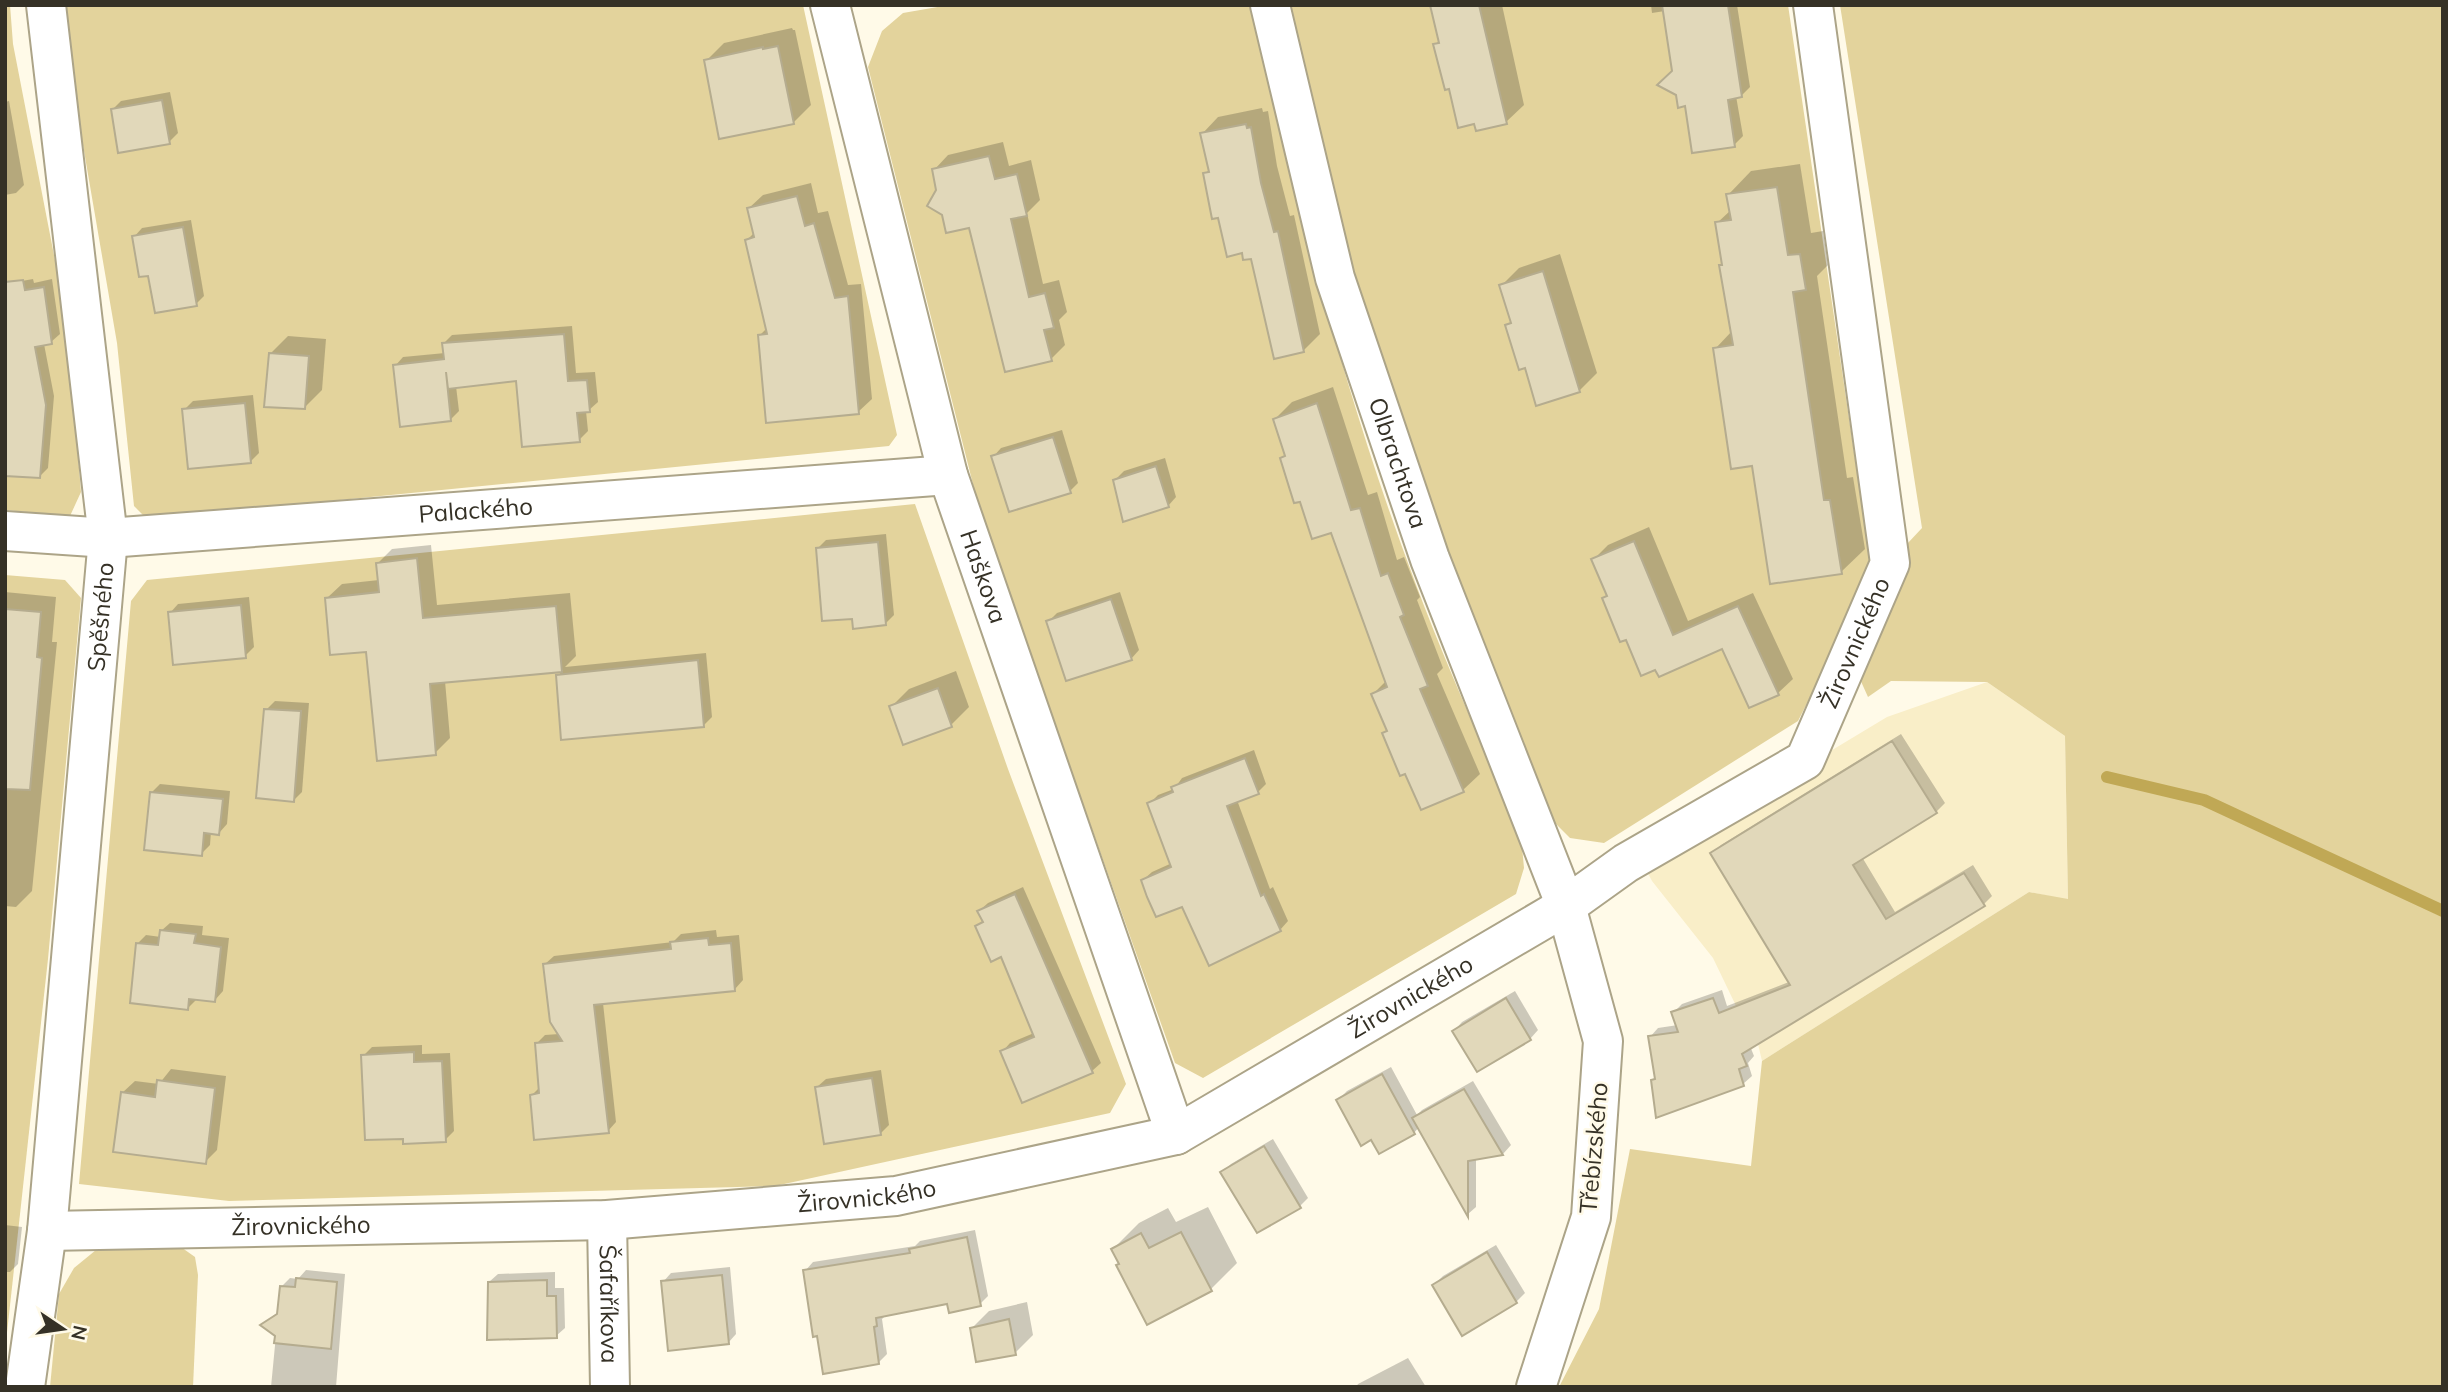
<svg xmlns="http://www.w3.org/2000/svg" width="2448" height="1392" font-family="Mulish,sans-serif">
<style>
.built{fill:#f9eec8}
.green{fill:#e3d39c}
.shadow{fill:#0003}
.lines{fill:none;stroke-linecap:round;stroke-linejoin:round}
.stream{stroke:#c0a855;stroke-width:12}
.building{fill:#e1d8ba;stroke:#b5ac8f;stroke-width:2}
.minor-casing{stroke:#aca488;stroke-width:42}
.minor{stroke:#fff;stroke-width:38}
.labels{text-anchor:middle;stroke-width:5;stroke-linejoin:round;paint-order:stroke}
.street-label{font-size:24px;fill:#353126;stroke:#fffae8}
</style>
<rect width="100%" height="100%" fill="#fffae8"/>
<polygon class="built" points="1987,682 2065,736 2068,900 2029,892 1762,1061 1758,1044 1738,1010 1713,958 1652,881 1643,864 1887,717"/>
<g class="green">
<polygon points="5,5 10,5 13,44 67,322 81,492 70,516 5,510"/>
<polygon points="62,5 803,5 897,435 889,446 147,519 134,506 117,343 67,52"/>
<path d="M949,5H1254C1295,201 1344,394 1415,582C1447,668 1486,752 1521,836L1524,868L1516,894L1203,1078L1175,1063L981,516L868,67L882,31L903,13Z"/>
<polygon points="1291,5 1788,5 1872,574 1798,721 1604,843 1570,838 1551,819 1437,557 1359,313 1303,96 1297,36"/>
<polygon points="1840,5 2443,5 2443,1387 1559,1387 1599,1309 1630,1149 1751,1166 1762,1061 2029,892 2068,899 2065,736 1987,682 1891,681 1868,697 1859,677 1901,587 1904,574 1907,544 1922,528"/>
<polygon points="915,504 1008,769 1126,1084 1110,1113 775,1186 229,1201 79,1184 131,601 147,580"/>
<polygon points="5,575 65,580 81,598 48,959 5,1351"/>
<polygon points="131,1245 178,1245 195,1257 198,1275 193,1387 50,1387 59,1294 74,1268 96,1250"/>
</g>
<g class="shadow">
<polygon points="1432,5 1502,5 1524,105 1506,122 1475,121 1451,87 1435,45 1440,40"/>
<polygon points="1651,5 1737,5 1750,87 1741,96 1736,96 1743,136 1734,145 1686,104 1674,71 1665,11 1652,13"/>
<polygon points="792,28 793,30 795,30 811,105 793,123 706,61 724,43"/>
<polygon points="170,92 178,133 169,142 112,110 121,101"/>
<polygon points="9,101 24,185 16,193 5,195 5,102"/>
<polygon points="1262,108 1263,112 1268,111 1277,166 1290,216 1294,215 1320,334 1303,351 1252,257 1243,251 1219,216 1205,174 1210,169 1202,134 1218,117"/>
<polygon points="1003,142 1009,166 1031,160 1040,200 1027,213 1043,284 1059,280 1067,312 1059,320 1065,345 1051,359 970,226 938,190 934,170 948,155"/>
<polygon points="1800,164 1811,233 1823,231 1828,265 1817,276 1847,478 1853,477 1865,549 1841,572 1753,464 1715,349 1732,331 1721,266 1723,263 1717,223 1731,210 1728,195 1751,171"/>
<polygon points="811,183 818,213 828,211 848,285 861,284 872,399 858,412 759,336 767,328 747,240 755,232 749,208 763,195"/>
<polygon points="191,220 204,296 196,304 150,274 134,237 142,228"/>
<polygon points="1560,254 1597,373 1579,391 1526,366 1507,325 1512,321 1501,286 1519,268"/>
<polygon points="33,279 34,283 52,279 60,334 51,342 44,344 54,396 48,468 39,477 5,284"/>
<polygon points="572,326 576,373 595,372 598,402 589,410 586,411 588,431 579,440 518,379 456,386 459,411 450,420 395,366 403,357 445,353 444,343 452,335"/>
<polygon points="288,336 326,339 322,390 304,408 270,354"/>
<polygon points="1333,387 1368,495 1377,492 1397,560 1404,557 1420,597 1417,600 1443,668 1437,674 1480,774 1463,790 1422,808 1406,771 1384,733 1388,729 1373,694 1386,681 1332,530 1301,500 1282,458 1286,454 1275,419 1292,402"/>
<polygon points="253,395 259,453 251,461 184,410 193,401"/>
<polygon points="1062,430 1078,483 1070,491 993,457 1001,448"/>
<polygon points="1165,458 1176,497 1168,506 1115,480 1124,471"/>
<polygon points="1649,527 1688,621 1753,593 1793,679 1778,693 1723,647 1627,637 1604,598 1608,594 1593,560 1608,545"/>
<polygon points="886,534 894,615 885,624 854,617 817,549 826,540"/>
<polygon points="431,545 437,605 570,593 576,656 565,667 706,653 712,717 704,725 558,676 563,670 445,681 450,738 435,753 368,650 327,598 342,584 379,580 378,563 392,549"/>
<polygon points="5,592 56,597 52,642 57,642 32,891 16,907 5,906"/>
<polygon points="1120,592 1139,650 1131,659 1048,622 1057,613"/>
<polygon points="249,597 254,647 245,656 170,613 178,604"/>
<polygon points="956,671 969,707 951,725 891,707 909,689"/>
<polygon points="275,701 309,703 302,792 293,801 266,710"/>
<polygon points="1901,734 1945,803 1936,812 1862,857 1895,912 1973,865 1992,896 1984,904 1750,1046 1754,1056 1748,1063 1752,1076 1743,1084 1653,1080 1656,1077 1650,1037 1658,1028 1678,1025 1673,1013 1682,1004 1722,990 1727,1006 1789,982 1712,854 1721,845"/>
<polygon points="1254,750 1266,784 1258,792 1237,800 1270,889 1273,887 1288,921 1280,930 1183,905 1143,880 1152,872 1172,863 1149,804 1158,795 1174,789 1182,778"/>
<polygon points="160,784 230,791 227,824 219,833 211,832 210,845 201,854 151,793"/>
<polygon points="1023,887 1101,1063 1092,1071 1002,1052 1010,1043 1034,1033 1001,955 977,926 984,920 979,911 988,903"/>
<polygon points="170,923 203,926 202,935 229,938 223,991 215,1000 196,1000 188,1008 137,944 146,935 161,937 161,931"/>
<polygon points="716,930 717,937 739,935 743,980 735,989 603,1003 616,1122 608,1131 532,1095 540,1087 536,1044 545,1035 559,1034 545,964 554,956 673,942 681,934"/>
<polygon points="1515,991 1538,1030 1530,1039 1454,1031 1462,1022"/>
<polygon points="422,1045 422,1054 450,1053 454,1131 445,1140 363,1056 372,1047"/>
<polygon points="1391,1067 1417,1115 1422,1110 1473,1081 1511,1145 1503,1154 1476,1158 1476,1207 1468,1214 1419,1127 1414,1133 1372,1138 1338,1100 1347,1091"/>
<polygon points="171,1069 226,1076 217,1150 205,1162 122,1093 135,1081 159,1084"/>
<polygon points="881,1070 889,1125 880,1134 817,1087 826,1079"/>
<polygon points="1273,1139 1308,1198 1300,1206 1222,1173 1231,1164"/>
<polygon points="1208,1207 1237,1263 1211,1289 1120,1264 1113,1249 1139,1223 1168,1208 1176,1222"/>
<polygon points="5,1225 22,1227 18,1264 10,1272 5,1272"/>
<polygon points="975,1230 988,1296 980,1304 949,1302 885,1316 882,1319 887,1354 878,1363 805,1271 813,1262 915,1246 920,1241"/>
<polygon points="1496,1245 1525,1293 1516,1302 1434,1285 1443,1276"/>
<polygon points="730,1267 736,1334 728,1343 663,1282 671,1273"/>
<polygon points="306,1270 345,1274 336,1387 271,1387 276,1335 263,1325 279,1311 281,1287 290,1278 298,1279"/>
<polygon points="555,1272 555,1288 564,1288 565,1328 556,1336 489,1282 498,1274"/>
<polygon points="1027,1302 1033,1335 1015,1353 972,1328 989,1311"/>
<polygon points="1408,1358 1426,1387 1356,1387 1358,1384"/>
</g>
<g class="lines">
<polyline class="stream" points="2107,777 2204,800 2443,911"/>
</g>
<g class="building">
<polygon points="1430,5 1479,5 1507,124 1476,131 1474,124 1458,128 1449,89 1445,90 1433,44 1439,43"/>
<polygon points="1662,5 1728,5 1742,97 1728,100 1735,147 1692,153 1685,106 1678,108 1676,95 1657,85 1672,71"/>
<polygon points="778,46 794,124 719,139 704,60 763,47 763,49"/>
<polygon points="162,100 170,144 118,153 111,109"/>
<polygon points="1246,124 1247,128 1251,127 1261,183 1274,232 1278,231 1304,352 1274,359 1251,259 1243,260 1242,253 1227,257 1218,218 1212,219 1203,173 1209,172 1200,133"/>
<polygon points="989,156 995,179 1017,174 1027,216 1011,219 1029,297 1045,293 1054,328 1044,330 1052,361 1005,372 969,228 946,233 942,215 927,206 936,190 932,169"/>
<polygon points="1777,187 1788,255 1800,254 1806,290 1793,292 1824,500 1830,500 1842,574 1770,584 1752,466 1731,469 1713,348 1733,345 1719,265 1722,265 1715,222 1731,220 1726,194"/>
<polygon points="797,196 805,226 814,223 835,298 848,296 859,414 766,423 758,335 767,334 745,240 754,237 747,208"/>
<polygon points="183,227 197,306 155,313 148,276 139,277 132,236"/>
<polygon points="1543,271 1580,392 1536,406 1525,368 1519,370 1505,325 1511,323 1499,285"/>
<polygon points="23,280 25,290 44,287 52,344 35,347 46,405 40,478 5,476 5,282"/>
<polygon points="564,334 568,381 587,380 590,412 577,413 580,442 522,447 516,381 448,389 446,372 451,421 400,427 393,365 444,359 442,343"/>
<polygon points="269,353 309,356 305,409 264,407"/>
<polygon points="245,403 251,463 188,469 182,409"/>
<polygon points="1317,403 1351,510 1360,508 1381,576 1388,573 1404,615 1400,617 1428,686 1420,689 1464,792 1421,810 1405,774 1400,776 1382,733 1387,731 1371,694 1387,687 1331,533 1312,539 1300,502 1294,503 1280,458 1285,456 1273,419"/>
<polygon points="1053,437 1071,493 1009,512 991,456"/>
<polygon points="1156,466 1169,507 1123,522 1113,480"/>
<polygon points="1634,541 1673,635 1738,606 1779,695 1749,708 1722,649 1659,677 1655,670 1641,676 1626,640 1620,642 1602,598 1607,596 1591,559"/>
<polygon points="878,542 886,625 853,629 852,619 822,621 816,548"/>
<polygon points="417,558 423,618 556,606 562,672 430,684 436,755 377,761 366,652 330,655 325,598 379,592 376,563"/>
<polygon points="1111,599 1132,660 1066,681 1046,621"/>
<polygon points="241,605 246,658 173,665 168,612"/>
<polygon points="5,609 41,612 37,657 42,658 30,790 5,789"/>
<polygon points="698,660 704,727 561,740 556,675"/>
<polygon points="938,688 952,727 903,745 889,706"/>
<polygon points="264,709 301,711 294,802 256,798"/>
<polygon points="1892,741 1937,813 1853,865 1886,919 1964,873 1985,906 1742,1054 1747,1066 1739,1069 1744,1086 1656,1118 1651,1080 1655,1079 1648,1036 1678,1032 1671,1012 1713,998 1719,1013 1790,985 1710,853"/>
<polygon points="1245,758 1259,794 1227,806 1261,896 1264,894 1281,931 1209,966 1182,907 1156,917 1147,897 1141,880 1171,867 1147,803 1173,792 1171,787"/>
<polygon points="150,792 223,799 219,835 204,833 202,856 144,850"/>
<polygon points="1015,894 1093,1073 1022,1103 1000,1051 1034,1037 1001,957 991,962 975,926 983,922 977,911"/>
<polygon points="160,930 196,934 194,943 221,947 215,1002 189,999 188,1010 130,1003 136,943 158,945"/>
<polygon points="708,938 709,945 731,943 735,991 594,1005 609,1133 534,1140 530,1095 539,1093 535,1043 562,1041 550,1022 543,964 671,949 670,942"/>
<polygon points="1506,998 1531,1040 1477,1072 1452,1031"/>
<polygon points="414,1052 414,1062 442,1061 446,1142 403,1144 403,1139 365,1140 361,1055"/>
<polygon points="1382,1074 1415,1134 1379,1154 1371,1140 1361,1146 1336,1100"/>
<polygon points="872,1078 881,1135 824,1144 815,1087"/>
<polygon points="157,1080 215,1088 206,1164 113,1152 121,1092 155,1097"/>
<polygon points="1464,1089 1503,1155 1468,1161 1468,1217 1412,1118"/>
<polygon points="1264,1146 1301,1208 1257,1233 1220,1172"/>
<polygon points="1181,1232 1212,1291 1147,1325 1116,1265 1119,1264 1111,1249 1141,1233 1149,1248"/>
<polygon points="967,1237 981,1306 949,1313 947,1304 876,1318 877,1326 874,1327 879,1364 823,1374 817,1336 813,1337 803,1270 910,1253 909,1249"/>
<polygon points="1487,1252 1517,1303 1462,1336 1432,1285"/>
<polygon points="722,1275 729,1344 668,1351 661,1281"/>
<polygon points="296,1278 337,1282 331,1349 274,1343 275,1336 260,1325 277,1314 280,1286 295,1287"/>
<polygon points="547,1280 547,1296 556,1296 557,1338 487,1340 488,1282"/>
<polygon points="1009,1319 1016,1355 976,1362 970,1328"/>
</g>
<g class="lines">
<defs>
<g id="minor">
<path id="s1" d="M830,5L948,475L1176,1135"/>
<path id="s2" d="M1270,5L1335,278L1430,559L1566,906L1603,1041L1591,1217L1536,1387"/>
<path id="s3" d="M5,531L108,538L948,475"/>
<path id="s4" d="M607,1220L610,1387"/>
<path id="s5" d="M47,1231L607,1220L896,1196L1176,1135L1566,906L1626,863L1805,760L1890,563L1813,5"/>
<path id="s6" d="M25,1387L47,1231L108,538L46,5"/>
</g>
</defs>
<use href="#minor" class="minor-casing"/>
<use href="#minor" class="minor"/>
</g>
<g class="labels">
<g class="street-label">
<text dy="8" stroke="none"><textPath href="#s2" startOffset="476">Olbrachtova</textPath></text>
<text dy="8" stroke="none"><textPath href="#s3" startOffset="472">Palackého</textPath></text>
<text dy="8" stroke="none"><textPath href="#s1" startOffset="592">Haškova</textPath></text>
<text dy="8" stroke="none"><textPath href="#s6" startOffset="774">Spěšného</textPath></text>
<text dy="8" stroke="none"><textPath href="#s5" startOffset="1997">Žirovnického</textPath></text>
<text dy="8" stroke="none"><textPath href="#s5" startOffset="1409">Žirovnického</textPath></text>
<text transform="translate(1594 1148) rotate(-85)" y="8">Třebízského</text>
<text dy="8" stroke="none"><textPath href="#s5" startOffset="821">Žirovnického</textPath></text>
<text dy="8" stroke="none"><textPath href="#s5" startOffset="254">Žirovnického</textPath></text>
<text dy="8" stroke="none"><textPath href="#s4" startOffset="84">Šafaříkova</textPath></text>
</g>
</g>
<rect width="2448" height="1392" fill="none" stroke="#353126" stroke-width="14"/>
<g transform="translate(63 1329) rotate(103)" stroke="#fffae8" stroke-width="5" paint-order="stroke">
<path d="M0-5L12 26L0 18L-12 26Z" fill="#353126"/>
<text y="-10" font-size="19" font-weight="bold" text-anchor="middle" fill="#353126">N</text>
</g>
</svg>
